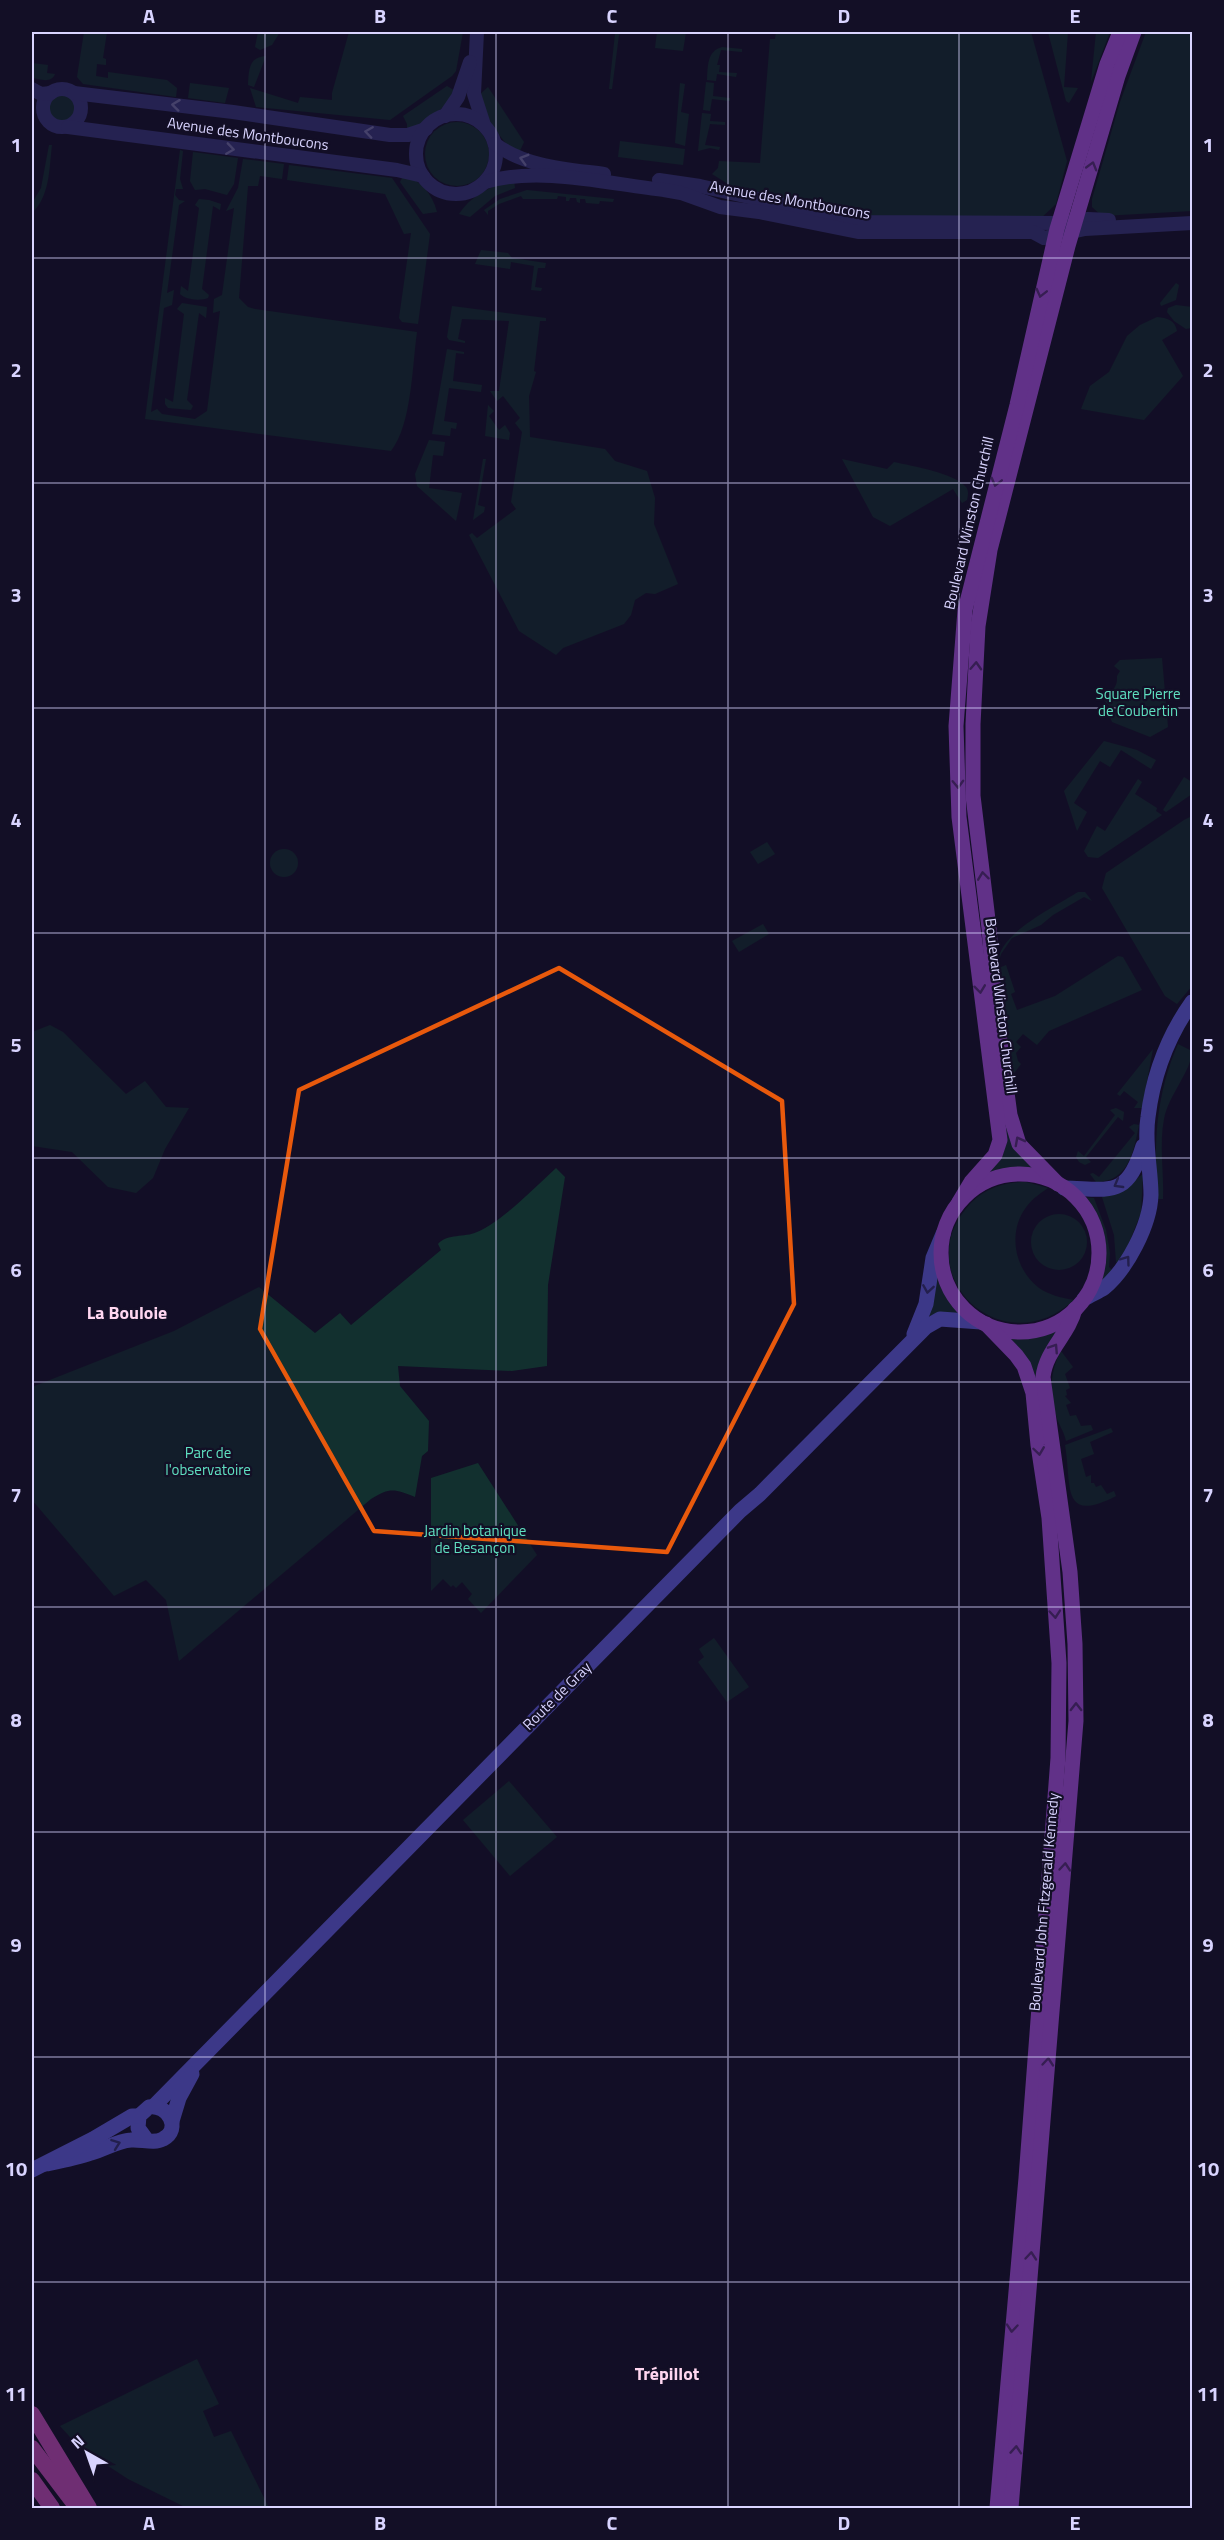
<svg xmlns="http://www.w3.org/2000/svg" width="1224" height="2540" font-family="'Titillium Web',sans-serif">
<style>
.green{fill:#12302f}
.lines{fill:none;stroke-linecap:round;stroke-linejoin:round}
.tertiary{stroke:#3d3a85;stroke-width:14}
.secondary{stroke:#6f6bff;stroke-width:15}
.primary{stroke:#c25bff;stroke-width:15}
.trunk{stroke:#e055d1;stroke-width:16}
.oneway{stroke:#837fbc}
.oneway2{stroke:#623188}
.oneway3{stroke:#38347d}
.marked{fill:none;stroke:#e8590c;stroke-width:4.5;stroke-linejoin:round}
.grid{fill:none;stroke:#d9d4ff;stroke-width:1.5;stroke-opacity:0.55}
.labels{text-anchor:middle;stroke-width:4.5;stroke-linejoin:round;paint-order:stroke}
.street-label{font-size:15px;fill:#d9d4ff;stroke:#130f26}
.park-label{font-size:15px;fill:#5fe0c0;stroke:#130f26}
.quarter-label{font-size:18px;font-weight:bold;fill:#ffd6f0;stroke:#130f26}
.neatline{fill:none;stroke:#d9d4ff;stroke-width:2}
.grid-label{font-size:20px;text-anchor:middle;font-weight:bold;fill:#d9d4ff}
</style>
<rect width="100%" height="100%" fill="#130f26"/>
<g class="green">
<polygon points="84,32 107,32 103,58 106,59 106,65 97,64 96,76 108,78 108,72 167,80 177,88 176,97 83,84 77,77"/>
<polygon points="258,32 280,32 272,45 260,50 255,47"/>
<polygon points="349,32 463,32 456,71 452,76 390,120 256,107 250,88 298,103 300,97 332,100 332,93"/>
<polygon points="602,32 622,32 619,35 612,89 609,89 615,34"/>
<polygon points="657,32 693,32 686,32 683,51 655,48"/>
<polygon points="776,32 1031,32 1067,161 1056,204 1040,219 844,216 736,189 712,174 718,168 719,161 760,163 770,39 775,39"/>
<polygon points="1048,32 1068,32 1064,87 1078,88 1069,103 1066,101"/>
<polygon points="1096,32 1110,32 1091,82"/>
<polygon points="1146,32 1192,32 1192,211 1102,216 1092,207 1092,199 1120,102"/>
<path d="M722,47L742,49V52L721,50L717,65H720L719,72L737,73L736,77L717,74L716,81L707,80C708,66 707,51 722,47Z"/>
<path d="M266,56L254,87L248,85C249,71 248,57 266,56Z"/>
<path d="M32,63L48,65L47,73L55,74C51,84 40,79 32,78Z"/>
<polygon points="706,82 714,83 713,96 730,98 730,101 712,99 710,111 703,110"/>
<polygon points="190,83 229,88 225,103 188,98"/>
<polygon points="680,83 685,84 681,112 689,114 685,146 675,143"/>
<path d="M447,86L457,92C446,107 425,124 407,131V124L403,116Z"/>
<path d="M488,87L524,142L518,155C500,140 487,119 478,96Z"/>
<circle cx="62" cy="108" r="13"/>
<polygon points="702,113 711,114 710,121 725,122 725,125 710,124 705,145 720,147 719,150 710,148 698,151"/>
<circle cx="457" cy="154" r="32"/>
<polygon points="620,141 685,149 683,165 618,157"/>
<path d="M49,145H52C49,169 50,196 32,213V203L41,188Z"/>
<path d="M180,150L183,151L180,179L183,189H176L175,195L179,200L185,201L179,205L167,293L174,290L172,305L164,308L151,412L157,409L162,414L195,419L207,411L220,311L213,313L214,299L222,295L234,208L226,211L238,188L243,159L284,164L282,179L260,176L258,186H248L239,298L248,307L255,309L417,332C412,366 412,424 391,451L145,419Z"/>
<polygon points="193,152 238,158 234,184 227,195 205,189 195,190 190,181"/>
<polygon points="289,165 392,178 430,234 418,324 402,322 399,318 411,233 404,234 385,194 287,180"/>
<path d="M404,174C421,182 432,193 437,212L423,214L400,182Z"/>
<path d="M514,180L515,188L495,196L470,217L459,214C471,195 493,185 514,180Z"/>
<polygon points="527,190 614,199 613,202 600,201 599,204 586,203 585,199 580,199 580,203 577,202 576,198 570,198 569,201 566,201 566,197 558,196 557,199 523,199 521,196 499,204 488,211 488,215 484,210 500,199"/>
<path d="M199,199L209,200L221,204L220,210L213,206L202,289L209,295L208,298C200,301 186,300 180,294L181,286L188,291L199,208L195,205Z"/>
<polygon points="481,250 508,253 512,258 546,263 545,268 538,268 535,287 542,288 541,291 531,290 534,266 511,262 510,269 475,264"/>
<polygon points="1176,283 1179,285 1176,300 1161,306 1160,303"/>
<polygon points="182,303 207,307 206,318 199,313 187,400 193,406 191,410 168,408 165,404 165,398 173,402 184,314 177,309"/>
<polygon points="1176,305 1192,307 1191,328 1186,329 1174,321 1167,312 1168,308"/>
<polygon points="452,306 546,318 546,321 540,321 534,371 536,372 529,396 530,437 605,449 615,461 647,471 655,498 654,524 678,584 655,594 646,593 635,600 631,615 624,624 563,648 556,655 519,631 469,535 472,533 477,538 516,509 511,502 522,432 515,423 520,418 503,396 497,401 490,391 499,391 509,321 462,319 458,339 465,341 465,343 449,340 447,337"/>
<path d="M1157,317C1167,318 1175,320 1177,331L1162,340L1183,376L1144,420L1081,409L1090,386L1109,372L1127,336L1140,325Z"/>
<polygon points="447,349 464,352 464,354 456,353 453,381 482,385 481,392 449,388 444,421 457,423 456,429 451,428 450,436 432,434"/>
<polygon points="488,405 494,411 489,416 499,430 505,425 510,433 509,440 485,436"/>
<polygon points="429,440 445,442 443,456 433,455 429,488 462,493 456,521 417,486 415,474"/>
<polygon points="483,459 486,459 478,505 485,507 484,512 473,520"/>
<path d="M842,459L887,469L894,462C912,466 954,473 966,487C969,491 968,496 967,500L962,503L953,489L890,526L873,517Z"/>
<path d="M1162,658L1168,727L1150,737L1112,722L1109,715L1112,709L1099,695C1111,694 1118,688 1117,676L1120,671L1114,666L1120,660Z"/>
<polygon points="1104,741 1137,750 1156,760 1151,769 1121,750 1110,767 1100,761 1074,803 1087,812 1077,831 1064,791"/>
<polygon points="1184,777 1192,782 1192,794 1166,812 1163,810"/>
<polygon points="1138,779 1142,782 1135,794 1157,808 1156,811 1162,815 1098,858 1088,857 1084,851 1097,826 1105,831"/>
<polygon points="1192,816 1192,986 1177,1004 1165,996 1102,888 1106,873 1184,820"/>
<polygon points="767,842 775,854 758,864 750,852"/>
<circle cx="284" cy="863" r="14"/>
<path d="M1078,892H1085L1092,901L1084,897L1053,915L1041,925L1012,938L1001,954L998,963C998,933 1055,907 1078,892Z"/>
<polygon points="763,924 769,934 739,952 732,941"/>
<polygon points="1118,956 1123,957 1142,990 1049,1031 1037,1045 1023,1034 1016,1042 1021,1047 1016,1053 1018,1061 1021,1064 1012,1076 999,968 1006,965 1015,992 1011,994 1017,1010 1055,996"/>
<polygon points="50,1025 63,1032 126,1094 145,1081 166,1107 189,1108 165,1149 153,1178 136,1193 108,1187 72,1152 32,1146 32,1032"/>
<path d="M1178,1044L1192,1051C1192,1070 1168,1096 1164,1119C1159,1143 1164,1174 1163,1199H1158C1153,1145 1156,1094 1178,1044Z"/>
<polygon points="1153,1049 1142,1108 1134,1108 1138,1102 1124,1091 1120,1096 1117,1094"/>
<polygon points="1116,1108 1124,1112 1123,1121 1118,1117 1086,1157 1091,1162 1085,1165 1079,1162 1076,1157 1078,1151 1084,1156 1115,1115 1110,1110"/>
<polygon points="1003,1116 1033,1169 1013,1168 983,1176"/>
<path d="M1134,1124L1139,1125C1134,1150 1129,1182 1096,1182L1090,1174L1093,1173L1099,1177L1135,1133L1129,1127Z"/>
<path d="M556,1168L565,1177L548,1285L547,1366L512,1371L398,1366L400,1386L429,1421L428,1451L422,1456L415,1497C395,1489 390,1487 371,1499L179,1661L166,1600L146,1580L114,1596L32,1500V1387L174,1331L259,1287L315,1333L340,1313L351,1325L441,1250L438,1244C448,1233 464,1238 477,1232C504,1220 534,1188 556,1168Z"/>
<polygon points="1143,1174 1141,1213 1120,1265 1116,1262 1114,1235 1102,1197 1125,1188"/>
<path d="M1026,1182L1048,1188C1041,1193 1033,1198 1027,1206C1007,1231 1014,1269 1039,1288C1049,1295 1062,1298 1074,1300C1003,1365 911,1277 965,1210C980,1190 1002,1182 1026,1182Z"/>
<path d="M1082,1197L1094,1198L1106,1230L1110,1253L1109,1267L1114,1272L1101,1282C1103,1244 1109,1229 1082,1197Z"/>
<circle cx="1059" cy="1242" r="28"/>
<polygon points="938,1272 947,1296 961,1313 929,1316"/>
<polygon points="1059,1328 1044,1351 1035,1380 1008,1337 1037,1336"/>
<path d="M1061,1351L1073,1367L1065,1374L1070,1388L1066,1390L1067,1395L1065,1396L1071,1403L1066,1405L1070,1416L1076,1415L1081,1426L1091,1425L1093,1430L1066,1441C1064,1431 1058,1424 1056,1415C1049,1392 1050,1371 1061,1351Z"/>
<path d="M1111,1428L1113,1432L1090,1442L1094,1454L1081,1459L1086,1477L1091,1475V1483H1094L1096,1487L1101,1485L1107,1494L1114,1491L1116,1496C1060,1525 1072,1484 1065,1445Z"/>
<polygon points="478,1463 537,1555 481,1613 468,1599 472,1594 462,1582 456,1588 453,1585 451,1587 443,1579 431,1591 431,1478"/>
<polygon points="714,1638 749,1687 727,1702 698,1662 704,1657 699,1649"/>
<polygon points="509,1781 557,1837 510,1876 463,1820"/>
<polygon points="197,2359 219,2404 203,2411 214,2437 231,2431 269,2508 187,2508 128,2479 79,2447 60,2426"/>
</g>
<g class="lines">
<g class="tertiary">
<polyline points="477,32 474,94 484,125"/>
<circle cx="62" cy="108" r="19"/>
<polyline points="32,89 41,94 51,93"/>
<polyline points="74,93 233,112 390,135 408,135 426,129"/>
<circle cx="456" cy="154" r="40"/>
<polyline points="445,116 458,97 470,62"/>
<polyline points="68,127 397,170 423,176"/>
<path d="M495,144C526,167 567,169 604,174"/>
<polyline points="659,180 700,186 860,222 1059,223 1088,219 1109,220"/>
<path d="M485,182C539,166 609,184 664,190L681,193L720,207L759,212L858,232H1033L1044,238L1085,229L1192,223"/>
</g>
<g class="secondary">
<path d="M1064,1188C1110,1189 1127,1199 1143,1146"/>
<path d="M1084,1299C1090,1295 1098,1292 1104,1288C1127,1269 1150,1225 1151,1195C1151,1169 1144,1143 1148,1117C1153,1076 1168,1036 1192,1002"/>
<polyline points="914,1334 926,1304 933,1258 943,1234"/>
<polyline points="154,2106 740,1511 760,1494 926,1327 940,1319 981,1322"/>
<polyline points="172,2121 179,2098 192,2074"/>
<path d="M46,2164C61,2161 77,2158 91,2153C105,2149 117,2141 131,2140C141,2139 154,2144 163,2139C182,2129 168,2104 149,2107L139,2116L138,2128L146,2139"/>
<polyline points="32,2170 93,2139 132,2116 139,2116"/>
</g>
<g class="primary">
<circle cx="1020" cy="1253" r="79"/>
<polyline points="1058,1184 1019,1144 1010,1115 994,996 989,928 973,796 973,724 978,626 990,550 1068,246 1118,76 1134,32"/>
<polyline points="959,1202 971,1182 995,1155 1000,1140 959,817 956,726 965,610 1017,405 1057,229 1107,64 1120,32"/>
<polyline points="986,1324 1016,1355 1024,1366 1033,1393 1038,1445 1049,1518 1059,1663 1058,1758 1026,2178 997,2508"/>
<path d="M1011,2508L1076,1721L1075,1644L1070,1572L1043,1377C1046,1350 1069,1334 1075,1309"/>
</g>
<g class="trunk">
<polyline points="32,2414 89,2508"/>
<polyline points="32,2448 76,2506"/>
<polyline points="32,2480 52,2508"/>
</g>
</g>
<defs><path id="oneway-chevron" d="M-2-3.5L2.5 0L-2 3.5" fill="none" stroke-width="1.6" stroke-linecap="round" stroke-linejoin="round" transform="scale(1.5)"/></defs>
<g class="oneway">
<use href="#oneway-chevron" transform="translate(176 105) rotate(-173)"/>
<use href="#oneway-chevron" transform="translate(369 132) rotate(-172)"/>
<use href="#oneway-chevron" transform="translate(230 149) rotate(8)"/>
<use href="#oneway-chevron" transform="translate(524 159) rotate(-164)"/>
</g>
<g class="oneway2">
<use href="#oneway-chevron" transform="translate(1092 166) rotate(-74)"/>
<use href="#oneway-chevron" transform="translate(1041 293) rotate(104)"/>
<use href="#oneway-chevron" transform="translate(996 482) rotate(104)"/>
<use href="#oneway-chevron" transform="translate(976 666) rotate(-87)"/>
<use href="#oneway-chevron" transform="translate(958 784) rotate(88)"/>
<use href="#oneway-chevron" transform="translate(983 876) rotate(-97)"/>
<use href="#oneway-chevron" transform="translate(980 989) rotate(83)"/>
<use href="#oneway-chevron" transform="translate(1019 1141) rotate(-118)"/>
<use href="#oneway-chevron" transform="translate(1054 1348) rotate(-57)"/>
<use href="#oneway-chevron" transform="translate(1039 1451) rotate(82)"/>
<use href="#oneway-chevron" transform="translate(1055 1614) rotate(85)"/>
<use href="#oneway-chevron" transform="translate(1076 1707) rotate(-90)"/>
<use href="#oneway-chevron" transform="translate(1065 1867) rotate(-85)"/>
<use href="#oneway-chevron" transform="translate(1048 2062) rotate(-85)"/>
<use href="#oneway-chevron" transform="translate(1031 2256) rotate(-85)"/>
<use href="#oneway-chevron" transform="translate(1012 2328) rotate(95)"/>
<use href="#oneway-chevron" transform="translate(1016 2450) rotate(-86)"/>
</g>
<g class="oneway3">
<use href="#oneway-chevron" transform="translate(1118 1184) rotate(150)"/>
<use href="#oneway-chevron" transform="translate(1126 1260) rotate(-54)"/>
<use href="#oneway-chevron" transform="translate(928 1289) rotate(99)"/>
<use href="#oneway-chevron" transform="translate(116 2144) rotate(-20)"/>
</g>
<path d="M0 0H1224V2540H0ZM559,968L782,1101L794,1304L667,1552L374,1531L260,1329L299,1090Z" fill="#130f26" fill-opacity=".55" fill-rule="evenodd"/>
<path class="marked" d="M559,968L782,1101L794,1304L667,1552L374,1531L260,1329L299,1090Z"/>
<path class="grid" d="M265,32V2508M496,32V2508M728,32V2508M959,32V2508M32,258H1192M32,483H1192M32,708H1192M32,933H1192M32,1158H1192M32,1382H1192M32,1607H1192M32,1832H1192M32,2057H1192M32,2282H1192"/>
<g class="labels">
<g class="street-label">
<text transform="translate(248 134) rotate(8)" y="5">Avenue des Montboucons</text>
<text transform="translate(790 200) rotate(10)" y="5">Avenue des Montboucons</text>
<text transform="translate(969 523) rotate(-77)" y="5">Boulevard Winston Churchill</text>
<text transform="translate(1001 1006) rotate(83)" y="5">Boulevard Winston Churchill</text>
<text transform="translate(557 1696) rotate(-45)" y="5">Route de Gray</text>
<text transform="translate(1044 1902) rotate(-85)" y="5">Boulevard John Fitzgerald Kennedy</text>
</g>
<g class="park-label">
<text x="1138" y="699">Square Pierre<tspan x="1138" dy="17">de Coubertin</tspan></text>
<text x="208" y="1458">Parc de<tspan x="208" dy="17">l'observatoire</tspan></text>
<text x="475" y="1536">Jardin botanique<tspan x="475" dy="17">de Besançon</tspan></text>
</g>
<g class="quarter-label">
<text x="127" y="1319">La Bouloie</text>
<text x="667" y="2380">Trépillot</text>
</g>
</g>
<rect width="1224" height="2540" fill="none" stroke="#130f26" stroke-width="66"/>
<g transform="translate(87 2453) rotate(320)" stroke="#130f26" stroke-width="4.5" paint-order="stroke">
<path d="M0-4.5L10 22L0 15L-10 22Z" fill="#d9d4ff"/>
<text y="-9" font-size="16" font-weight="bold" text-anchor="middle" fill="#d9d4ff">N</text>
</g>
<rect x="33" y="33" width="1158" height="2474" class="neatline"/>
<g class="grid-label">
<text x="149" y="23">A</text>
<text x="380" y="23">B</text>
<text x="612" y="23">C</text>
<text x="844" y="23">D</text>
<text x="1075" y="23">E</text>
<text x="16" y="152">1</text>
<text x="1208" y="152">1</text>
<text x="16" y="377">2</text>
<text x="1208" y="377">2</text>
<text x="16" y="602">3</text>
<text x="1208" y="602">3</text>
<text x="16" y="827">4</text>
<text x="1208" y="827">4</text>
<text x="16" y="1052">5</text>
<text x="1208" y="1052">5</text>
<text x="16" y="1277">6</text>
<text x="1208" y="1277">6</text>
<text x="16" y="1502">7</text>
<text x="1208" y="1502">7</text>
<text x="16" y="1727">8</text>
<text x="1208" y="1727">8</text>
<text x="16" y="1952">9</text>
<text x="1208" y="1952">9</text>
<text x="16" y="2176">10</text>
<text x="1208" y="2176">10</text>
<text x="16" y="2401">11</text>
<text x="1208" y="2401">11</text>
<text x="149" y="2530">A</text>
<text x="380" y="2530">B</text>
<text x="612" y="2530">C</text>
<text x="844" y="2530">D</text>
<text x="1075" y="2530">E</text>
</g>
</svg>
